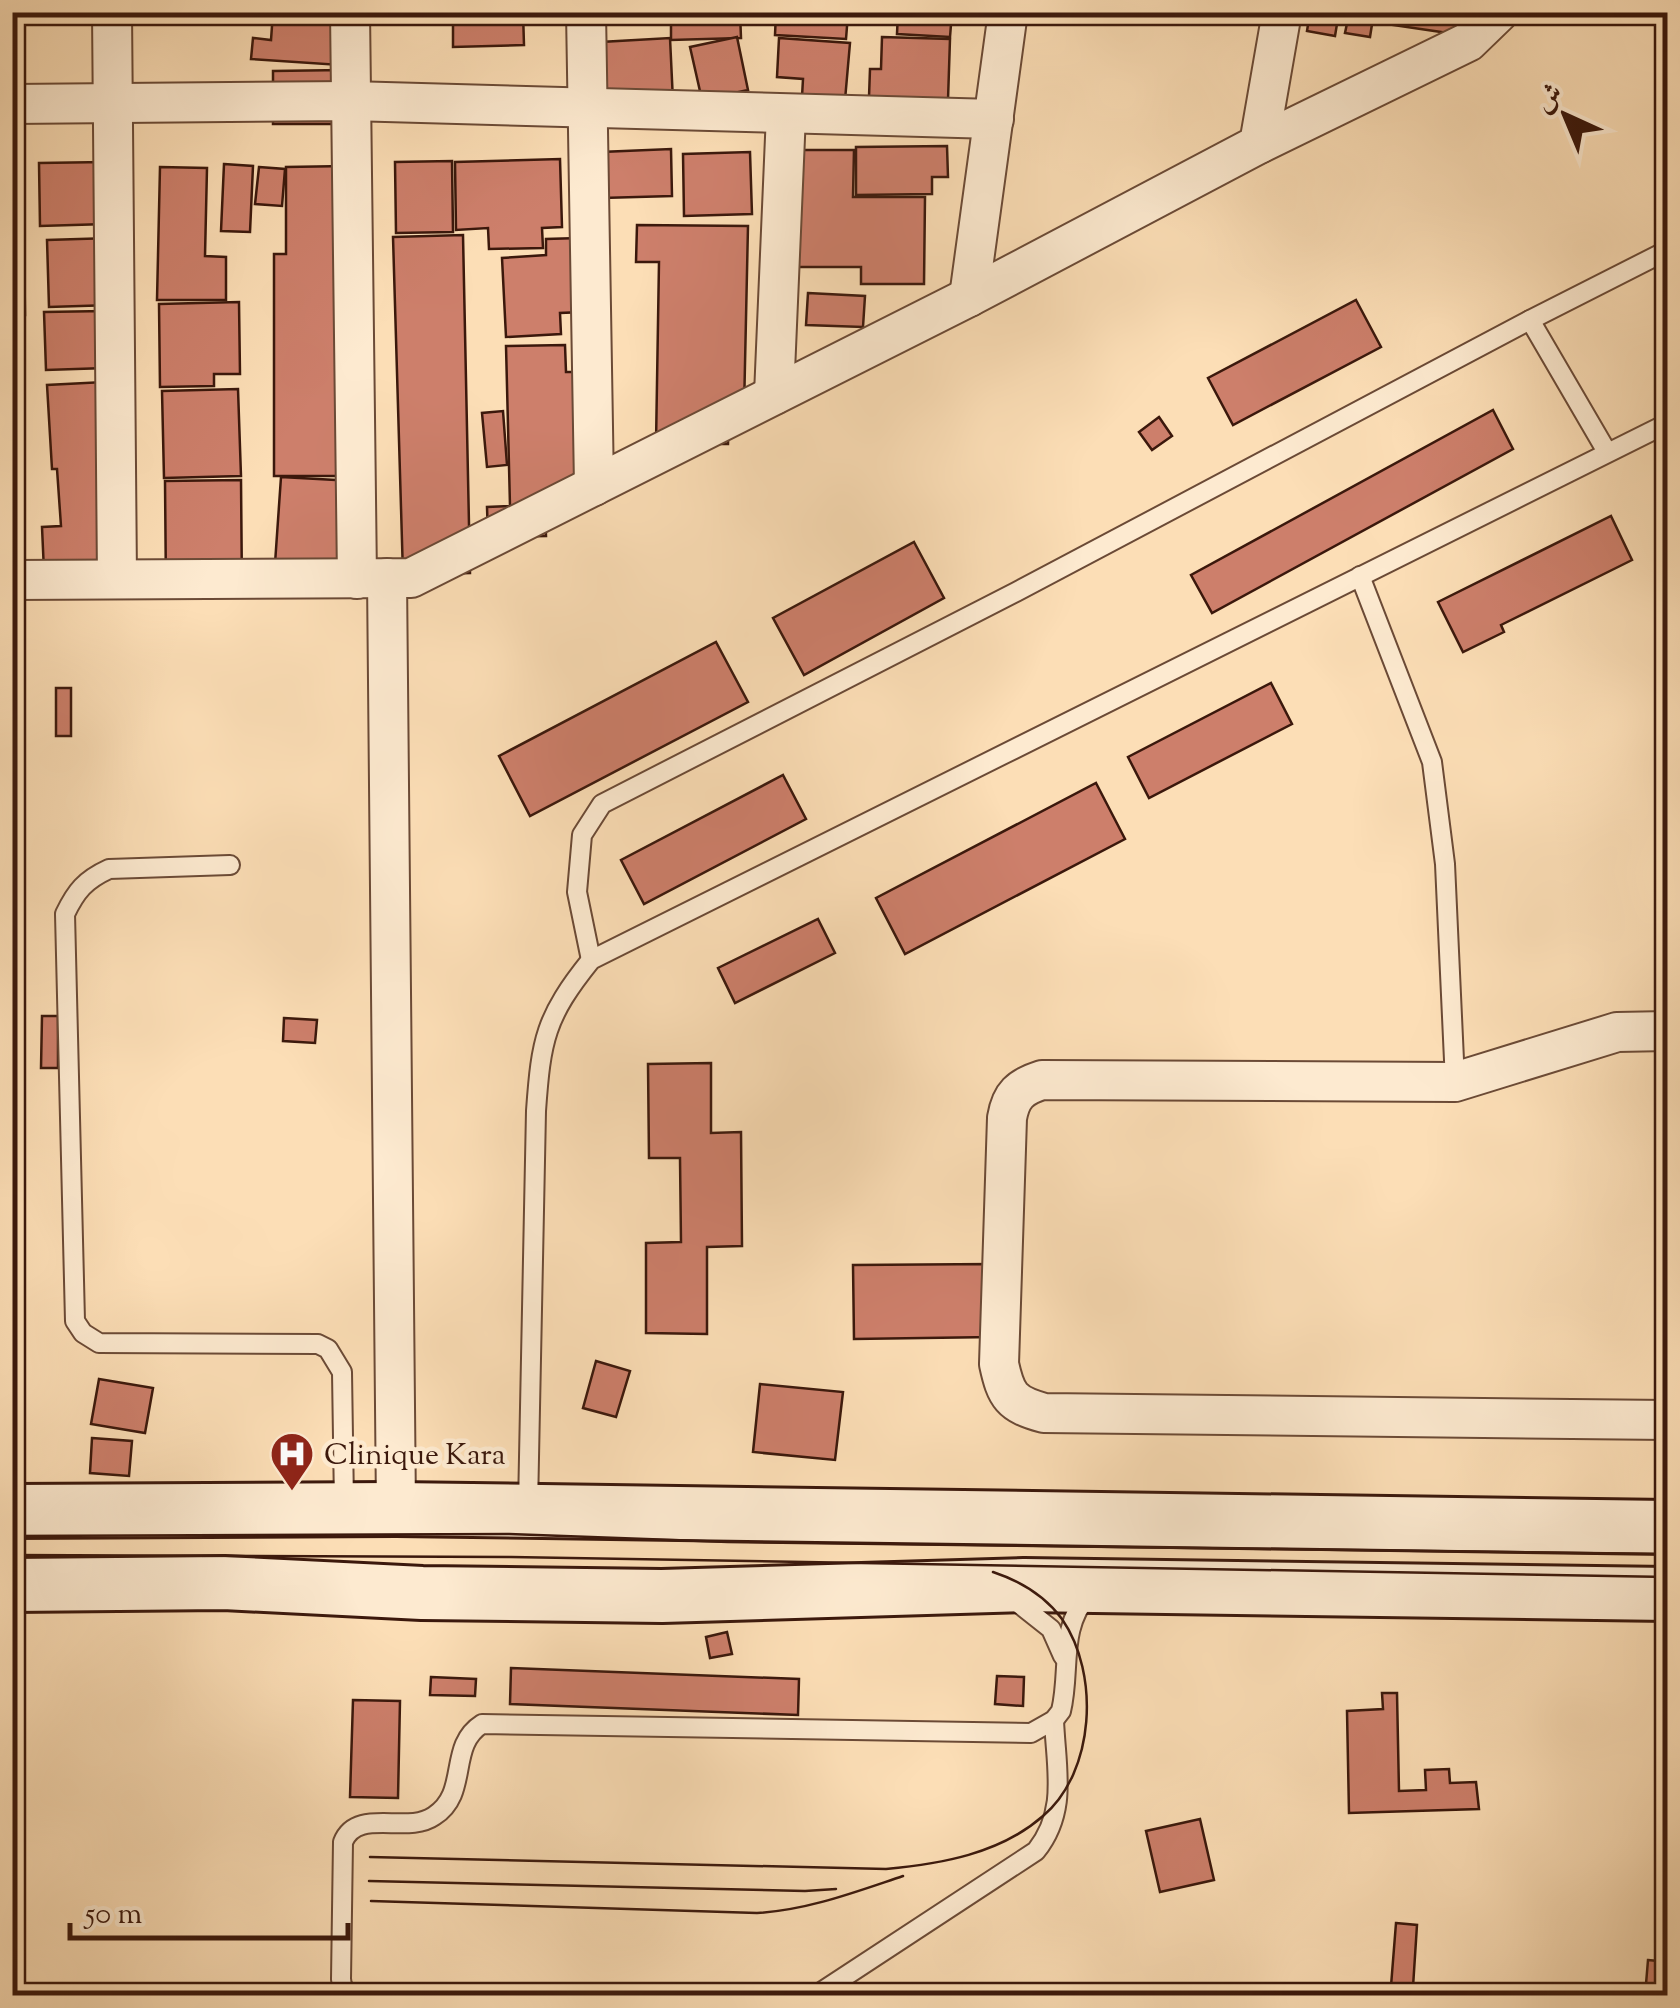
<svg xmlns="http://www.w3.org/2000/svg" width="1680" height="2008" font-family="'Sorts Mill Goudy',Amiri,serif">
<style>
.building{fill:#cd7f6b;stroke:#3b180c;stroke-width:2.5}
.lines{fill:none;stroke-linecap:round;stroke-linejoin:round}
.service-casing{stroke:#6b4a36;stroke-width:22}
.minor-casing{stroke:#6b4a36;stroke-width:42}
.secondary-casing{stroke:#3b180c;stroke-width:58}
.service{stroke:#fdead0;stroke-width:18}
.minor{stroke:#fdead0;stroke-width:38}
.secondary{stroke:#fdead0;stroke-width:52}
.tram{stroke:#3b180c;stroke-width:2.5}
.labels{text-anchor:middle;stroke-width:9;stroke-linejoin:round;paint-order:stroke}
.poi-label{font-size:30px;fill:#3b180c;stroke:#fdead0;text-anchor:start}
</style>
<rect width="100%" height="100%" fill="#fcdeb6"/>
<filter id="stains"><feTurbulence type="fractalNoise" baseFrequency=".002" numOctaves="4"/><feColorMatrix values="0 0 0 0 .2 0 0 0 0 .09 0 0 0 0 .02 0 0 0 .5 -.17"/></filter>
<radialGradient id="worn" r=".72"><stop offset=".6" stop-color="#630" stop-opacity="0"/><stop offset="1" stop-color="#630" stop-opacity=".3"/></radialGradient>
<g class="building">
<polygon points="273,12 344,16 340,65 251,59 253,38 271,40"/>
<polygon points="453,12 523,12 524,45 453,47"/>
<polygon points="671,12 740,12 741,38 671,40"/>
<polygon points="776,12 852,12 848,14 846,39 775,35"/>
<polygon points="898,12 952,12 950,37 897,34"/>
<polygon points="1310,12 1339,12 1335,36 1307,31"/>
<polygon points="1395,12 1459,12 1455,34 1393,25"/>
<polygon points="1349,14 1373,18 1370,37 1345,33"/>
<polygon points="737,37 748,90 702,100 690,47"/>
<polygon points="882,37 950,39 948,100 869,97 870,69 881,69"/>
<polygon points="670,38 673,101 604,104 601,42"/>
<polygon points="779,38 850,43 845,100 802,97 803,79 777,77"/>
<polygon points="343,70 343,124 273,124 273,71"/>
<polygon points="947,146 948,177 932,177 932,194 856,195 856,147"/>
<polygon points="671,149 672,196 602,198 601,152"/>
<polygon points="796,150 854,150 853,197 925,197 924,284 861,284 861,267 796,267"/>
<polygon points="750,152 752,214 684,216 683,154"/>
<polygon points="560,159 562,227 542,228 543,248 489,249 488,228 456,230 455,162"/>
<polygon points="452,161 453,232 396,233 395,162"/>
<polygon points="105,162 106,224 40,226 39,163"/>
<polygon points="224,164 253,166 250,232 221,231"/>
<polygon points="346,166 346,476 274,476 274,254 286,254 286,167"/>
<polygon points="160,167 207,168 205,256 226,257 226,300 157,300"/>
<polygon points="259,167 285,169 282,206 255,204"/>
<polygon points="637,225 748,226 744,410 729,409 728,444 656,444 659,262 636,262"/>
<polygon points="463,235 470,573 403,575 393,237"/>
<polygon points="111,238 112,305 49,307 47,240"/>
<polygon points="579,238 583,312 560,313 561,334 506,337 502,258 546,255 546,239"/>
<polygon points="24,240 25,315 12,315 12,241"/>
<polygon points="808,293 865,296 863,327 806,325"/>
<polygon points="1356,300 1381,347 1233,425 1208,378"/>
<polygon points="239,302 240,374 214,374 214,386 160,387 159,304"/>
<polygon points="105,311 106,368 46,370 44,312"/>
<polygon points="565,345 566,372 581,372 584,507 545,509 546,536 488,537 487,507 510,506 506,346"/>
<polygon points="104,382 114,590 45,594 42,527 61,526 57,469 52,469 47,385"/>
<polygon points="12,383 16,383 17,534 12,534"/>
<polygon points="238,389 241,476 164,478 162,391"/>
<polygon points="1493,410 1513,449 1212,613 1191,575"/>
<polygon points="503,411 507,465 487,467 482,413"/>
<polygon points="1159,417 1172,436 1152,450 1139,432"/>
<polygon points="281,477 354,481 347,582 274,578"/>
<polygon points="241,480 242,591 166,592 165,481"/>
<polygon points="1611,516 1632,560 1501,625 1504,632 1463,652 1438,602"/>
<polygon points="914,542 944,598 804,675 773,618"/>
<polygon points="716,642 748,702 530,816 499,756"/>
<polygon points="1271,683 1292,724 1149,798 1128,757"/>
<rect x="56" y="688" width="15" height="48"/>
<polygon points="783,775 806,819 644,904 621,860"/>
<polygon points="1096,783 1125,839 905,954 876,898"/>
<polygon points="818,919 835,953 735,1003 718,968"/>
<polygon points="42,1016 58,1016 58,1068 41,1068"/>
<polygon points="284,1018 317,1020 315,1043 283,1041"/>
<polygon points="711,1063 711,1133 741,1132 742,1246 707,1247 707,1334 646,1333 646,1243 681,1242 680,1158 649,1158 648,1064"/>
<polygon points="992,1264 993,1337 854,1339 853,1265"/>
<polygon points="596,1361 630,1371 616,1417 583,1408"/>
<polygon points="99,1379 153,1388 145,1433 91,1424"/>
<polygon points="760,1384 843,1392 835,1460 753,1452"/>
<polygon points="92,1438 132,1441 129,1476 90,1473"/>
<polygon points="727,1632 732,1654 710,1658 706,1637"/>
<polygon points="511,1668 799,1679 798,1715 510,1704"/>
<polygon points="997,1676 1024,1677 1023,1706 995,1704"/>
<polygon points="431,1677 476,1679 475,1696 430,1695"/>
<polygon points="1382,1693 1397,1693 1399,1791 1426,1790 1425,1770 1449,1769 1450,1783 1476,1782 1479,1809 1349,1813 1347,1711 1383,1709"/>
<polygon points="353,1700 400,1701 398,1798 350,1797"/>
<polygon points="1200,1819 1214,1880 1160,1892 1146,1831"/>
<polygon points="1396,1923 1417,1925 1413,1987 1391,1986"/>
<polygon points="1648,1960 1668,1962 1668,1996 1645,1996"/>
</g>
<g class="lines">
<defs>
<g id="service">
<polyline points="1530,320 1607,452"/>
<polyline points="1360,576 1432,762 1445,864 1455,1082"/>
<path d="M230,865L109,869C85,880 76,891 65,914L75,1321L83,1333L99,1343L318,1344L328,1349L342,1372L344,1504"/>
<polyline points="591,960 577,892 582,835 602,804 1016,592 1530,320 1668,250"/>
<path d="M528,1507L536,1111C541,1040 545,1017 591,960L1668,423"/>
<polyline points="1012,1598 1051,1629 1063,1656"/>
<path d="M351,1996L342,1986L341,1979L343,1842C357,1807 407,1835 434,1816C470,1793 447,1746 482,1724L1031,1733L1054,1720L1061,1711C1071,1671 1058,1628 1089,1594"/>
<path d="M815,1996L1036,1851C1068,1811 1056,1769 1054,1720"/>
</g>
<g id="minor">
<polyline points="112,12 117,579"/>
<polyline points="350,12 357,579"/>
<polyline points="586,12 594,486"/>
<polyline points="12,104 350,101 994,119"/>
<polyline points="1259,144 1468,42 1499,12"/>
<polyline points="969,297 1008,12"/>
<polyline points="774,395 786,114"/>
<polyline points="387,578 396,1509"/>
<polyline points="12,580 411,578 969,297 1259,144 1282,12"/>
<path d="M1668,1031L1617,1032L1455,1082L1042,1080C1020,1087 1011,1095 1007,1118L999,1364C1006,1396 1011,1404 1044,1413L1668,1420"/>
</g>
<g id="secondary">
<polyline points="12,1511 396,1509 1668,1527"/>
<polyline points="12,1585 224,1583 422,1593 662,1596 1024,1585 1668,1594"/>
</g>
</defs>
<use href="#service" class="service-casing"/>
<use href="#minor" class="minor-casing"/>
<use href="#secondary" class="secondary-casing"/>
<use href="#service" class="service"/>
<use href="#minor" class="minor"/>
<use href="#secondary" class="secondary"/>
<g class="tram">
<polyline points="12,1536 509,1534 728,1542 1668,1554"/>
<polyline points="12,1555 511,1557 1668,1577"/>
<path d="M370,1857L886,1869C940,1864 1000,1854 1043,1816C1095,1772 1100,1674 1062,1619C1045,1596 1020,1581 993,1572"/>
<polyline points="369,1881 805,1891 836,1889"/>
<path d="M371,1901L757,1913C808,1910 855,1892 903,1876"/>
</g>
</g>
<defs>
<symbol id="hospital-pin" viewBox="-11 -11 22 30"><path d="M0 17L-7.5 6A9.5 9.5 0 1 1 7.5 6Z" fill="#8f2418" stroke="#fdead0"/><path d="M-5-5h3v3.5h4V-5h3V5h-3V1.5h-4V5h-3Z" fill="#fff"/></symbol>
</defs>
<g fill-rule="evenodd">
<use href="#hospital-pin" x="267" y="1429" width="50" height="68"/>
</g>
<g class="labels">
<g class="poi-label">
<text x="324" y="1464">Clinique Kara</text>
</g>
</g>
<rect width="1680" height="2008" fill="none" stroke="#fcdeb6" stroke-width="50"/>
<rect x="15" y="15" width="1650" height="1978" fill="none" stroke="#3b180c" stroke-width="5"/>
<rect x="25" y="25" width="1630" height="1958" fill="none" stroke="#3b180c" stroke-width="2.5"/>
<g transform="translate(1565 115) rotate(316)" stroke="#fdead0" stroke-width="8" paint-order="stroke">
<path d="M0-8L18 38L0 25L-18 38Z" fill="#3b180c"/>
<text y="-15" font-size="28" font-weight="bold" text-anchor="middle" fill="#3b180c">ش</text>
</g>
<path d="M70 1923v15h278v-15" fill="none" stroke="#3b180c" stroke-width="5"/>
<text x="85" y="1923" font-size="30" fill="#3b180c" stroke="#fdead0" stroke-width="8" paint-order="stroke">50 m</text>
<rect width="100%" height="100%" filter="url(#stains)"/>
<rect width="100%" height="100%" fill="url(#worn)"/>
</svg>
